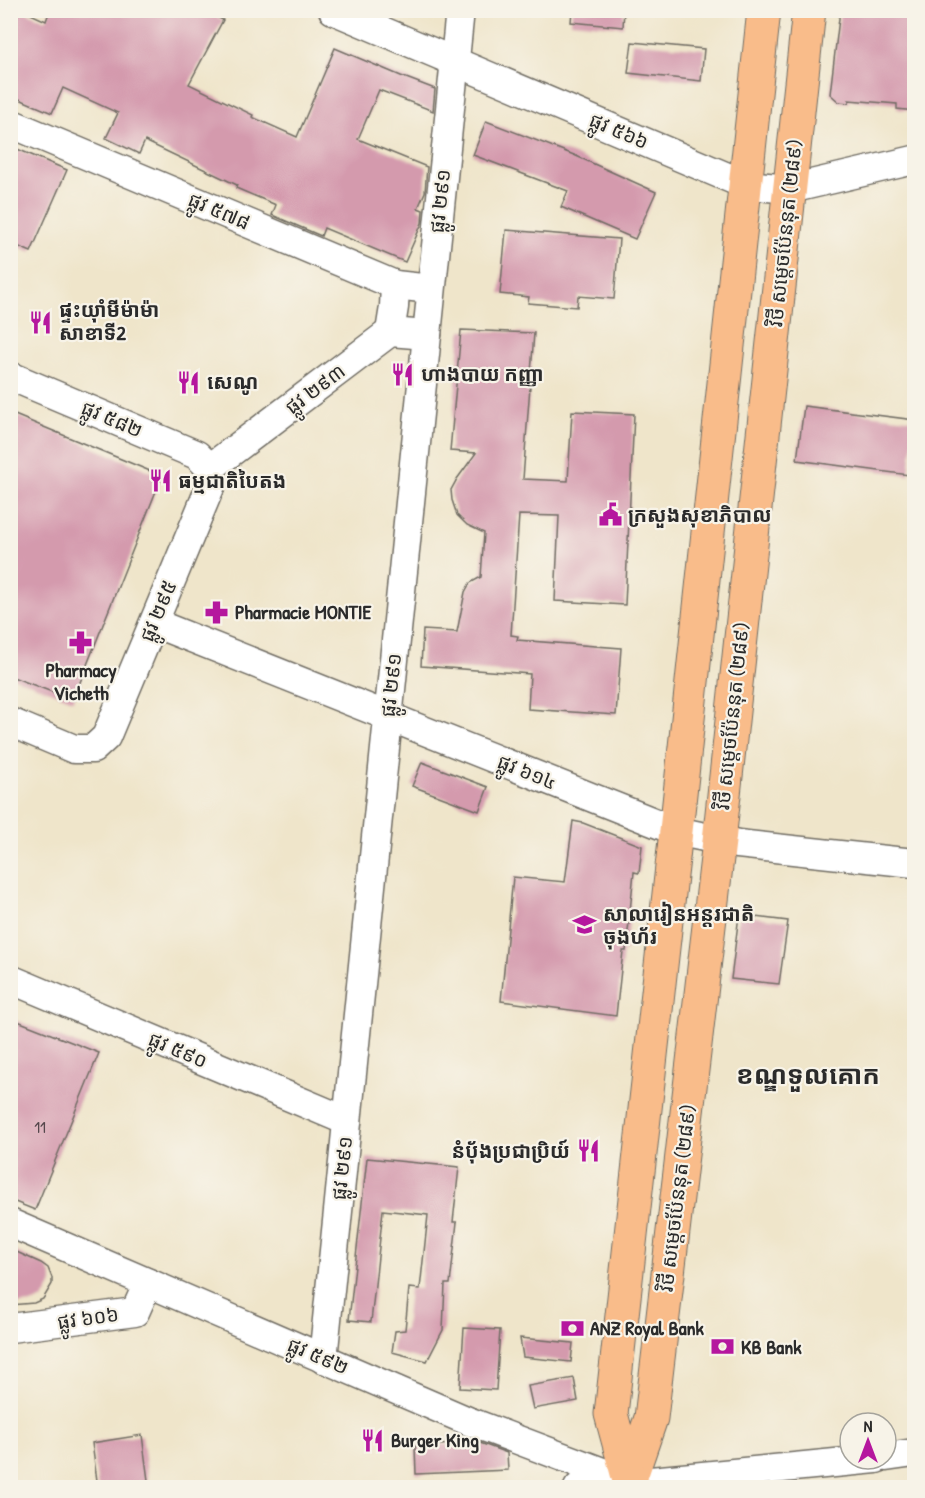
<svg xmlns="http://www.w3.org/2000/svg" width="925" height="1498" font-family="'Patrick Hand','Noto Sans Khmer',sans-serif">
<style>
.building{fill:#d49aad}
.lines{fill:none;stroke-linecap:round;stroke-linejoin:round}
.minor-casing{stroke:#706c63;stroke-width:31}
.major-casing{stroke:#706c63;stroke-width:35}
.minor{stroke:#fff;stroke-width:28}
.major{stroke:#f9bc8a;stroke-width:33}
.labels{text-anchor:middle;stroke-width:4.5;stroke-linejoin:round;paint-order:stroke}
.number-label{font-size:16px;fill:#55474c}
.street-label{font-size:20px;fill:#2b2b2b;stroke:#f7f3e8}
.poi-label{font-size:20px;font-weight:bold;fill:#2b2b2b;stroke:#f7f3e8;text-anchor:start}
.district-label{font-size:26px;font-weight:bold;fill:#2b2b2b;stroke:#f7f3e8}
</style>
<rect width="100%" height="100%" fill="#f7f3e8"/>
<filter id="ink" filterUnits="userSpaceOnUse"><feTurbulence type="fractalNoise" baseFrequency=".0167" numOctaves="2"/><feDisplacementMap in="SourceGraphic" scale="12" xChannelSelector="R" yChannelSelector="G"/><feConvolveMatrix kernelMatrix="1 2 1 2 8 2 1 2 1" color-interpolation-filters="sRGB"/></filter>
<filter id="wash" filterUnits="userSpaceOnUse"><feTurbulence type="fractalNoise" baseFrequency=".008" numOctaves="4" result="noise"/><feDisplacementMap in="SourceGraphic" scale="24" xChannelSelector="R" yChannelSelector="G"/><feGaussianBlur stdDeviation="1.35" result="paint"/><feColorMatrix in="noise" values="0 0 0 0 0 0 0 0 0 0 0 0 0 0 0 0 0 1.4 0 .05"/><feComposite in="paint" operator="in"/></filter>
<g filter="url(#wash)">
<rect width="100%" height="100%" fill="#efe5ca"/>
<g id="blocks">
<g class="building">
<polygon points="10,10 22,10 46,21 50,10 203,10 223,20 189,84 253,115 252,117 297,137 335,48 401,76 435,89 433,111 379,90 358,139 427,167 425,192 418,208 423,210 422,223 405,262 324,228 321,236 272,215 276,205 236,188 237,185 145,141 139,154 106,138 118,113 63,88 52,113 10,95"/>
<polygon points="572,10 624,10 623,27 571,22"/>
<polygon points="840,10 915,10 915,111 897,109 897,104 849,100 849,103 839,102 830,94"/>
<polygon points="632,42 704,49 701,81 628,73"/>
<polygon points="486,121 574,155 656,192 635,239 561,207 568,191 473,155"/>
<polygon points="10,146 67,170 31,252 10,243"/>
<polygon points="506,230 619,239 614,299 578,296 577,307 528,303 529,297 500,294"/>
<polygon points="461,330 534,333 523,479 568,481 572,411 634,414 625,605 555,601 559,516 519,515 511,635 518,636 517,640 621,648 616,715 528,709 530,674 421,666 423,630 457,632 465,592 470,583 481,577 484,533 467,525 457,515 452,500 451,490 457,479 476,453 450,451"/>
<polygon points="804,406 915,420 909,475 797,460"/>
<polygon points="10,413 162,476 73,700 10,676"/>
<polygon points="422,762 488,787 479,811 412,786"/>
<polygon points="573,821 583,823 642,846 639,873 634,872 626,951 623,951 616,1016 501,1001 513,877 565,882"/>
<polygon points="739,915 788,921 779,984 731,979"/>
<polygon points="10,1018 99,1053 35,1210 10,1200"/>
<polygon points="367,1158 459,1167 453,1222 457,1222 450,1284 445,1284 443,1330 427,1361 392,1352 395,1331 405,1330 409,1288 420,1289 428,1215 383,1210 371,1322 349,1320"/>
<polygon points="10,1249 41,1263 48,1268 52,1278 52,1284 43,1299 34,1303 10,1305"/>
<polygon points="464,1328 500,1330 496,1390 460,1388"/>
<polygon points="520,1338 573,1343 571,1362 523,1357"/>
<polygon points="574,1378 578,1401 533,1409 528,1386"/>
<polygon points="142,1435 149,1488 98,1488 92,1443"/>
<polygon points="480,1443 507,1453 508,1470 416,1474 415,1446"/>
</g>
</g>
</g>
<g filter="url(#ink)">
<use href="#blocks" fill-opacity="0" stroke="#706c63" stroke-width="1.5"/>
<g class="lines">
<defs>
<g id="minor">
<polyline points="333,10 746,185 790,189 914,160"/>
<polyline points="10,123 395,285 431,289"/>
<polyline points="390,332 394,307 395,285"/>
<polyline points="10,376 197,455 210,468"/>
<polyline points="210,468 390,332 427,335"/>
<polyline points="154,623 676,831 738,844 914,863"/>
<polyline points="10,722 74,749 93,749 106,737 211,485 210,468"/>
<polyline points="10,979 347,1121"/>
<polyline points="10,1223 468,1421 629,1482"/>
<polyline points="10,1328 135,1312 148,1283"/>
<polyline points="323,1359 460,10"/>
<polyline points="886,1457 914,1453"/>
<polyline points="578,1488 876,1459"/>
</g>
<g id="major">
<polyline points="629,1482 651,1418 719,841 809,10"/>
<polyline points="631,1488 611,1414 676,831 764,10"/>
</g>
</defs>
<use href="#minor" class="minor-casing"/>
<use href="#major" class="major-casing"/>
<use href="#minor" class="minor"/>
<use href="#major" class="major"/>
</g>
</g>
<defs>
<symbol id="restaurant-bare" viewBox="-9 -9 18 18"><path d="M-5-6h1v4h1v-4h1v4h1v-4h1v5L-1.5 .5V6h-2V.5L-5-1ZM5-6V6H3V1.5H1.5Q1.5-4 5-6Z" fill="#b5179e" stroke="#f7f3e8" stroke-width="2.5" paint-order="stroke"/></symbol>
<symbol id="civic-bare" viewBox="-9 -9 18 18"><path d="M-.6-6.5H3V-4.5H.6V-3L4-1V1h2V6H-6V1h2V-1L-.6-3ZM-1.2 2.5V6h2.4V2.5Z" fill="#b5179e" stroke="#f7f3e8" stroke-width="2.5" paint-order="stroke"/></symbol>
<symbol id="pharmacy-bare" viewBox="-9 -9 18 18"><path d="M-2-6h4v4h4v4h-4v4h-4v-4h-4v-4h4Z" fill="#b5179e" stroke="#f7f3e8" stroke-width="2.5" paint-order="stroke"/></symbol>
<symbol id="school-bare" viewBox="-9 -9 18 18"><path d="M0-5L7-2L0 1L-7-2ZM-4 1L0 2.5L4 1V4Q0 6-4 4Z" fill="#b5179e" stroke="#f7f3e8" stroke-width="2.5" paint-order="stroke"/></symbol>
<symbol id="bank-bare" viewBox="-9 -9 18 18"><path d="M-6-4H6V4H-6ZM0-2.3a2.3 2.3 0 1 0 0 4.6a2.3 2.3 0 1 0 0-4.6Z" fill="#b5179e" stroke="#f7f3e8" stroke-width="2.5" paint-order="stroke"/></symbol>
</defs>
<g fill-rule="evenodd">
<use href="#restaurant-bare" x="24" y="306" width="33" height="33"/>
<use href="#restaurant-bare" x="386" y="358" width="33" height="33"/>
<use href="#restaurant-bare" x="172" y="366" width="33" height="33"/>
<use href="#restaurant-bare" x="144" y="464" width="33" height="33"/>
<use href="#civic-bare" x="594" y="498" width="33" height="33"/>
<use href="#pharmacy-bare" x="200" y="596" width="33" height="33"/>
<use href="#pharmacy-bare" x="64" y="626" width="33" height="33"/>
<use href="#school-bare" x="568" y="908" width="33" height="33"/>
<use href="#restaurant-bare" x="572" y="1134" width="33" height="33"/>
<use href="#bank-bare" x="556" y="1312" width="33" height="33"/>
<use href="#bank-bare" x="706" y="1330" width="33" height="33"/>
<use href="#restaurant-bare" x="356" y="1424" width="33" height="33"/>
</g>
<g class="labels">
<g class="number-label">
<text x="40" y="1133">11</text>
</g>
<g class="street-label">
<text transform="translate(619 131) rotate(23)" y="7">ផ្លូវ ៥៦៦</text>
<text transform="translate(440 201) rotate(-84)" y="7">ផ្លូវ ២៩១</text>
<text transform="translate(219 211) rotate(23)" y="7">ផ្លូវ ៥៧៨</text>
<text transform="translate(785 233) rotate(-84)" y="7">វិថី សម្តេចប៉ែននុត (២៨៩)</text>
<text transform="translate(315 389) rotate(-37)" y="7">ផ្លូវ ២៩៣</text>
<text transform="translate(112 419) rotate(23)" y="7">ផ្លូវ ៥៨២</text>
<text transform="translate(158 611) rotate(-67)" y="7">ផ្លូវ ២៩៥</text>
<text transform="translate(391 685) rotate(-84)" y="7">ផ្លូវ ២៩១</text>
<text transform="translate(732 716) rotate(-84)" y="7">វិថី សម្តេចប៉ែននុត (២៨៩)</text>
<text transform="translate(527 772) rotate(22)" y="7">ផ្លូវ ៦១៤</text>
<text transform="translate(178 1050) rotate(23)" y="7">ផ្លូវ ៥៩០</text>
<text transform="translate(342 1168) rotate(-84)" y="7">ផ្លូវ ២៩១</text>
<text transform="translate(677 1198) rotate(-83)" y="7">វិថី សម្តេចប៉ែននុត (២៨៩)</text>
<text transform="translate(88 1318) rotate(-8)" y="7">ផ្លូវ ៦០៦</text>
<text transform="translate(318 1356) rotate(23)" y="7">ផ្លូវ ៥៩២</text>
</g>
<g class="poi-label">
<text x="59" y="317">ផ្ទះយ៉ាំមីម៉ាម៉ា<tspan x="59" dy="23">សាខាទី2</tspan></text>
<text x="421" y="381">ហាងបាយ កញ្ញា</text>
<text x="207" y="389">សេណូ</text>
<text x="178" y="488">ធម្មជាតិបៃតង</text>
<text x="628" y="522">ក្រសួងសុខាភិបាល</text>
<text x="235" y="619">Pharmacie MONTIE</text>
<text x="81" y="677" text-anchor="middle">Pharmacy<tspan x="81" dy="23">Vicheth</tspan></text>
<text x="603" y="921">សាលារៀនអន្តរជាតិ<tspan x="603" dy="23">ចុងហ័រ</tspan></text>
<text x="570" y="1158" text-anchor="end">នំបុ័ងប្រជាប្រិយ៍</text>
<text x="590" y="1335">ANZ Royal Bank</text>
<text x="741" y="1354">KB Bank</text>
<text x="391" y="1447">Burger King</text>
</g>
<g class="district-label">
<text x="808" y="1084">ខណ្ឌទួលគោក</text>
</g>
</g>
<rect width="925" height="1498" fill="none" stroke="#f7f3e8" stroke-width="36"/>
<g transform="translate(868 1441)"><circle r="28" fill="#f7f3e8" stroke="#a5a39c" stroke-width="1.5"/>
<path d="M0-4.5L10 22L0 15L-10 22Z" fill="#b5179e"/>
<text y="-9" font-size="16" font-weight="bold" text-anchor="middle" fill="#2b2b2b">N</text>
</g>
</svg>
